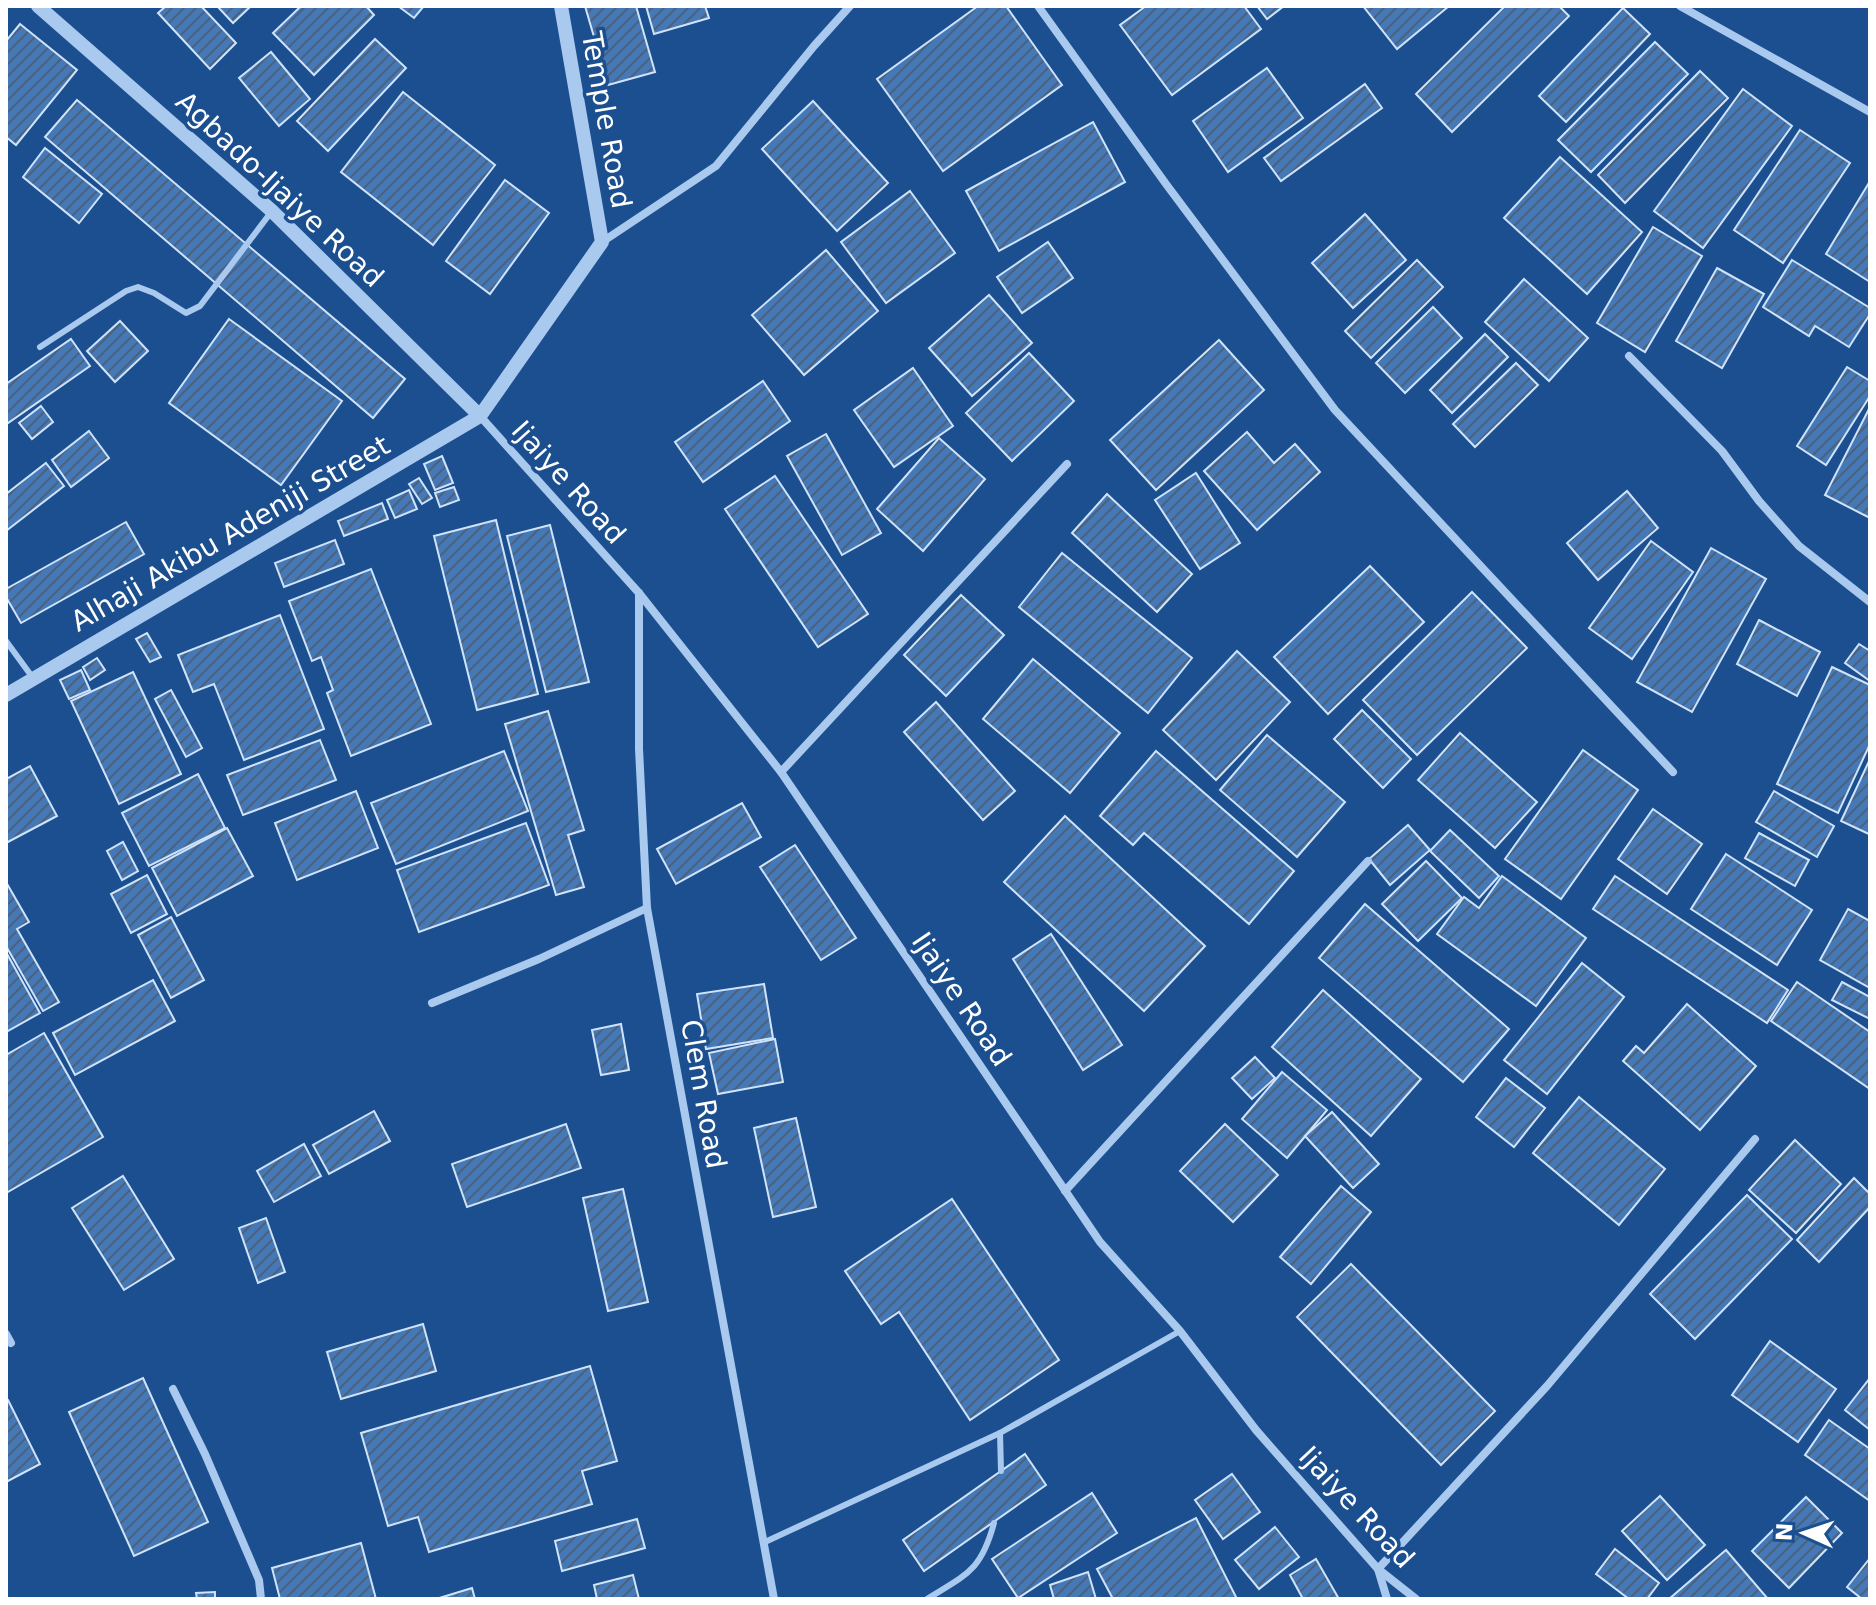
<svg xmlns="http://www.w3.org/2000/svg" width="1876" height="1605" font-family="'DejaVu Sans',sans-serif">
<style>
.building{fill:url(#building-hatch);stroke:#cfe3fa;stroke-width:2}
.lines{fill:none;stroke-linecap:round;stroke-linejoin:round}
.service{stroke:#a9c9ee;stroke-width:6}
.minor{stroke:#a9c9ee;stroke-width:8}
.tertiary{stroke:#a9c9ee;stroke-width:14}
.labels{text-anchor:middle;stroke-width:7;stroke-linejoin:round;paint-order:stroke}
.street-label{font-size:28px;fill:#fff;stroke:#1b4f8f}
</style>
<defs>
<pattern id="building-hatch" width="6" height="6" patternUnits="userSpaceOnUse" patternTransform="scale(2)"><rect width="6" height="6" fill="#4478b7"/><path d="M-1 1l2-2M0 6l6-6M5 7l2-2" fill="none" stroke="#486282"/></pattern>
</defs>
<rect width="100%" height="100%" fill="#1b4f8f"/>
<g class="building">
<polygon points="166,6 201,6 236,43 210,69 158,13"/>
<polygon points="217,6 251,6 233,23"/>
<polygon points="301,6 366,6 374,15 314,75 273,33"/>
<polygon points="398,6 424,6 414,18"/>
<polygon points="585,6 636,6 655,72 608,85"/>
<polygon points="646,6 705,6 709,18 654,34"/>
<polygon points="978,6 1006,6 1062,85 943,171 877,79"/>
<polygon points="1146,6 1244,6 1261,29 1172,95 1120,25"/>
<polygon points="1257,6 1284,6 1267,19"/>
<polygon points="1363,6 1449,6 1397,49"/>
<polygon points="1505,6 1559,6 1569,16 1452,132 1416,94"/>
<polygon points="1623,8 1650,34 1566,122 1539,96"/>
<polygon points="20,24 77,70 16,145 6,137 6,41"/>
<polygon points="375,39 406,68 328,151 297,121"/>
<polygon points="1655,42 1688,74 1591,172 1558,140"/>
<polygon points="271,52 310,99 279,126 239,78"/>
<polygon points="1267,68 1303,118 1228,172 1193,121"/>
<polygon points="1700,71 1728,98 1625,203 1598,175"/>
<polygon points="1365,84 1382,108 1281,181 1264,158"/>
<polygon points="1743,89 1792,126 1703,248 1654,211"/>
<polygon points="403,92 495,165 433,245 341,172"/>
<polygon points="77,100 405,379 373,418 45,137"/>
<polygon points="813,101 888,183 837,231 762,149"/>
<polygon points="1093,122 1125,182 999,251 966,191"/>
<polygon points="1800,130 1850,163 1783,263 1734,230"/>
<polygon points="45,148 102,194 79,223 23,177"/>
<polygon points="1560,157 1642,232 1587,294 1504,218"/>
<polygon points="505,180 549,213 490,294 446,261"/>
<polygon points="1870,181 1870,282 1826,254"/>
<polygon points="910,191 955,253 886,303 841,242"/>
<polygon points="1365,214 1406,260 1353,308 1312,263"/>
<polygon points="1653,227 1702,256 1645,352 1597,323"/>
<polygon points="1048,242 1073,278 1022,313 997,277"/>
<polygon points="826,250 878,311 804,375 752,315"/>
<polygon points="1417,260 1443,287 1371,358 1345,331"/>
<polygon points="1792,260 1870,308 1870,314 1849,347 1815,326 1809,336 1763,307"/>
<polygon points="1717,268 1764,294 1722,368 1676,341"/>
<polygon points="1524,279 1588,338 1549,381 1485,322"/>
<polygon points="989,295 1032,343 972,396 929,348"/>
<polygon points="1433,307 1462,338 1405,393 1376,363"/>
<polygon points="229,319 342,401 281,485 169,403"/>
<polygon points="120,321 148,351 115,382 87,351"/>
<polygon points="1485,334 1508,357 1452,413 1430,390"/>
<polygon points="71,339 90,366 8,423 6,420 6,384"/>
<polygon points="1219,340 1264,390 1156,490 1110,440"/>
<polygon points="1029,353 1074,401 1012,461 966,413"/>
<polygon points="1516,363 1538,385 1475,447 1453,424"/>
<polygon points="1847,367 1870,381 1870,396 1826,465 1797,446"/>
<polygon points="913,368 953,426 894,467 854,410"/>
<polygon points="763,381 790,421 703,482 675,442"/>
<polygon points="41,406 53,422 32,439 19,423"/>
<polygon points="1870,407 1870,518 1825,495"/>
<polygon points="89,431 109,458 71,487 52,460"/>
<polygon points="1247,432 1274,463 1295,444 1320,472 1257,530 1204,471"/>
<polygon points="826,434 881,533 842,555 787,456"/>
<polygon points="939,438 985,479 923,551 877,509"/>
<polygon points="442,456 453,483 435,490 424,464"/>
<polygon points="46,463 64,486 6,531 6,494"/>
<polygon points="1196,473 1240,543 1200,569 1155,500"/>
<polygon points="775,476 868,614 818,647 725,509"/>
<polygon points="419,478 432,498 422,504 409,484"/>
<polygon points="454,487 459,500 440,507 435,493"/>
<polygon points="409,490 417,509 395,518 387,500"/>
<polygon points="1627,491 1658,528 1598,580 1567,543"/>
<polygon points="1107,494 1192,574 1157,612 1072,533"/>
<polygon points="382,503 388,519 344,536 338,521"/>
<polygon points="496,520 538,694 477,710 434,536"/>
<polygon points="126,522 144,554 21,623 6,597 6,589"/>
<polygon points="550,525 589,682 546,692 507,536"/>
<polygon points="335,540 344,564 284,587 275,563"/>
<polygon points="1651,541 1693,572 1632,659 1589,628"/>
<polygon points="1711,548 1766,579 1692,712 1637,682"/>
<polygon points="1062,553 1192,658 1148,713 1019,607"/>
<polygon points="1370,566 1424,622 1328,714 1274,657"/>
<polygon points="371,569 431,724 351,756 327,693 333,690 321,657 312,661 289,601"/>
<polygon points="1472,592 1527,648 1417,755 1363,700"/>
<polygon points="961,595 1004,635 946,696 904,655"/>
<polygon points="280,615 324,729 244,760 214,684 193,692 178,655"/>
<polygon points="1759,620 1820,652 1797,696 1737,664"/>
<polygon points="147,633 161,657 150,662 136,639"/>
<polygon points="1859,644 1870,651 1870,681 1845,663"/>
<polygon points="1237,651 1290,702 1216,780 1163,730"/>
<polygon points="97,658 105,670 90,680 83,667"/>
<polygon points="1033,659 1120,733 1070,793 983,719"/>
<polygon points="1832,667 1870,685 1870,744 1838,813 1777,784"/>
<polygon points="81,670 90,690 69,699 60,680"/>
<polygon points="133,672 181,774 119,804 71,701"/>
<polygon points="171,690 202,748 186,757 155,699"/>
<polygon points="936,702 1015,791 983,820 904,732"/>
<polygon points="1362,710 1411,759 1383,788 1334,739"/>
<polygon points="548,711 584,830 568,835 584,887 556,895 505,724"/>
<polygon points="1460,733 1537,802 1495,848 1418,780"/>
<polygon points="1267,735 1345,802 1297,857 1220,790"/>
<polygon points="320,740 336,780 243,815 227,775"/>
<polygon points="1583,750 1638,790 1561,899 1505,859"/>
<polygon points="504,751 528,811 396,864 371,803"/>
<polygon points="1156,751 1294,871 1249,924 1144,833 1133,845 1100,816"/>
<polygon points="1870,759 1870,831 1869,834 1841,821"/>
<polygon points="30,766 57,816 6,843 6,779"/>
<polygon points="198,774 225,828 149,866 122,813"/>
<polygon points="356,791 378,848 297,880 275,823"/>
<polygon points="1774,791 1834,826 1817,857 1756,822"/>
<polygon points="742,803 761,837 676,884 657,849"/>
<polygon points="1653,809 1702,844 1667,894 1618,859"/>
<polygon points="1065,816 1205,946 1144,1011 1004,882"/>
<polygon points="526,823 549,885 419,932 397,870"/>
<polygon points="1408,825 1430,850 1390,885 1369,859"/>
<polygon points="227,828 253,876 177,916 152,868"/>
<polygon points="1450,830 1499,876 1479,898 1430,851"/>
<polygon points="1759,833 1809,860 1795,886 1745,858"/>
<polygon points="123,842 138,871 122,880 107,851"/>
<polygon points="795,845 856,938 821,960 760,867"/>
<polygon points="1726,854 1812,910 1777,965 1691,909"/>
<polygon points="1426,861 1462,898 1418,941 1382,904"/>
<polygon points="147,875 167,914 131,933 111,894"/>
<polygon points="1502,876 1586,938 1536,1006 1437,934 1464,897 1479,908"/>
<polygon points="1615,876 1788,990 1767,1023 1593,909"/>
<polygon points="6,882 29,922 17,929 59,1002 43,1011 6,946"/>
<polygon points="1365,904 1509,1029 1463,1082 1319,958"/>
<polygon points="1848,909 1870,921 1870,988 1820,960"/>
<polygon points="171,917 204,980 171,998 138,935"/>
<polygon points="1051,934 1122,1045 1083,1070 1013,959"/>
<polygon points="6,952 40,1013 6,1032"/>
<polygon points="1582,963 1624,997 1547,1094 1504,1060"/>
<polygon points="153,980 175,1021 75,1075 53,1033"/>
<polygon points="1797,982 1870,1032 1870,1089 1771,1021"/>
<polygon points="1842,982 1870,997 1870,1019 1832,1000"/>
<polygon points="764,984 773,1038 706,1049 697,994"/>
<polygon points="1323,990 1421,1079 1371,1136 1272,1047"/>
<polygon points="1687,1004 1756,1066 1700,1130 1623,1061 1636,1046 1644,1053"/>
<polygon points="621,1024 629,1070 601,1075 592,1030"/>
<polygon points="44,1033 103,1137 6,1193 6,1055"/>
<polygon points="775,1039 783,1082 718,1094 709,1053"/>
<polygon points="1255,1057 1275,1078 1252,1099 1232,1078"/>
<polygon points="1282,1072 1327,1110 1287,1158 1242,1119"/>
<polygon points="1506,1078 1545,1108 1514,1147 1476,1117"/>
<polygon points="1579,1097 1665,1169 1619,1225 1533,1153"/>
<polygon points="374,1111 390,1141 329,1174 313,1145"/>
<polygon points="1332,1112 1379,1164 1353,1188 1305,1136"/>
<polygon points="796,1118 816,1207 773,1217 754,1128"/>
<polygon points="566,1124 581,1168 467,1207 452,1164"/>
<polygon points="1225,1124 1278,1175 1233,1222 1180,1171"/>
<polygon points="1795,1140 1841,1184 1796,1233 1749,1190"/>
<polygon points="304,1144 321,1176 274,1202 257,1171"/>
<polygon points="123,1176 174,1259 124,1290 72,1208"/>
<polygon points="1854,1178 1870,1194 1870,1207 1819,1262 1797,1240"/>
<polygon points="1341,1186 1371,1212 1311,1284 1280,1257"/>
<polygon points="623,1189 648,1302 608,1311 583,1198"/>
<polygon points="1747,1195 1792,1239 1695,1339 1650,1294"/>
<polygon points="952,1199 1059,1360 970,1420 899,1312 881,1324 845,1271"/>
<polygon points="266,1218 285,1272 258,1283 239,1228"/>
<polygon points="1351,1264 1495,1411 1441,1465 1297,1317"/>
<polygon points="423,1324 436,1371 341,1399 327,1352"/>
<polygon points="1770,1341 1836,1389 1798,1442 1732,1395"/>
<polygon points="590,1366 617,1461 582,1471 592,1504 429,1552 418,1517 388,1526 361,1433"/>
<polygon points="143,1378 208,1522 134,1556 69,1412"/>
<polygon points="1870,1378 1870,1430 1845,1410"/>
<polygon points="8,1400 40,1464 6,1482 6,1401"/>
<polygon points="1829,1420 1870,1449 1870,1501 1805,1455"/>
<polygon points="1025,1454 1046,1485 924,1571 903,1540"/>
<polygon points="1232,1474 1260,1512 1223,1539 1195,1500"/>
<polygon points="1092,1493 1117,1533 1018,1598 992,1559"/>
<polygon points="1660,1496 1705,1545 1667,1580 1622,1531"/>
<polygon points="1806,1497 1842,1533 1789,1588 1752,1551"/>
<polygon points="1196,1518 1237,1599 1113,1599 1097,1569"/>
<polygon points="637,1519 645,1548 562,1571 555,1541"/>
<polygon points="1275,1527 1299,1557 1259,1589 1235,1560"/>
<polygon points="361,1543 376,1599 280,1599 272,1568"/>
<polygon points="1615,1549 1659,1583 1647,1599 1629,1599 1596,1574"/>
<polygon points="1726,1550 1768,1599 1669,1599"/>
<polygon points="1870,1558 1870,1599 1862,1599 1847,1587"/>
<polygon points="1316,1559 1339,1599 1303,1599 1290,1575"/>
<polygon points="1088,1572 1096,1599 1054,1599 1050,1585"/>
<polygon points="633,1575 639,1599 597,1599 594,1585"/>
<polygon points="472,1588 475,1599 436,1599"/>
<polygon points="215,1592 215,1599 197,1599 196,1593"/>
</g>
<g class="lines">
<g class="service">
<polyline points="40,347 126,291 138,287 154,293 186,313 200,306 272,211"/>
<polyline points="6,641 33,678"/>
<polyline points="1000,1433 1001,1471"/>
<polyline points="765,1542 1000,1433 1180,1331"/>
<path d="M927,1599C967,1574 981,1571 994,1523"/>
</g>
<g class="minor">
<polyline points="1038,6 1166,184 1335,410 1673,772"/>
<polyline points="1680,6 1870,112"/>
<polyline points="602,242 716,166 814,46 850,6"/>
<polyline points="1629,356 1722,451 1759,501 1799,546 1870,602"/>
<polyline points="480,416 639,593 781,772 1100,1242 1180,1331 1256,1430 1378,1569 1416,1599"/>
<polyline points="639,593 639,749 647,908 774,1599"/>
<polyline points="781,772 1067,464"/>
<polyline points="432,1003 539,959 647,908"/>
<polyline points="1065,1191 1368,861"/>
<polyline points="6,1334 11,1343"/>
<polyline points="173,1389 205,1454 259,1580 261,1599"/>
<polyline points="1387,1599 1378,1569 1547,1386 1755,1139"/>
</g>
<g class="tertiary">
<polyline points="38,6 272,211 480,416"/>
<polyline points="6,695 480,416 602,242 561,6"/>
</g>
</g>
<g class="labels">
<g class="street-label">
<text transform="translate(607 120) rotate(80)" y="10">Temple Road</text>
<text transform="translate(280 189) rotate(43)" y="10">Agbado-Ijaiye Road</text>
<text transform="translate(569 482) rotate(48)" y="10">Ijaiye Road</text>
<text transform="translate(230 533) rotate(-30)" y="10">Alhaji Akibu Adeniji Street</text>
<text transform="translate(962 999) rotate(56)" y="10">Ijaiye Road</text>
<text transform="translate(704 1094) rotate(80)" y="10">Clem Road</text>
<text transform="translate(1357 1507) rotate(47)" y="10">Ijaiye Road</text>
</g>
</g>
<rect width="1876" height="1605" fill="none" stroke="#ffffff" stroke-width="16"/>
<g transform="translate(1804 1533) rotate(273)" stroke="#1b4f8f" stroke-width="6" paint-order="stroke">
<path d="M0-6L14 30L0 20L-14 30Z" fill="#ffffff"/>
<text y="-12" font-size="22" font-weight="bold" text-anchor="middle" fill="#ffffff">N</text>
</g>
</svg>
